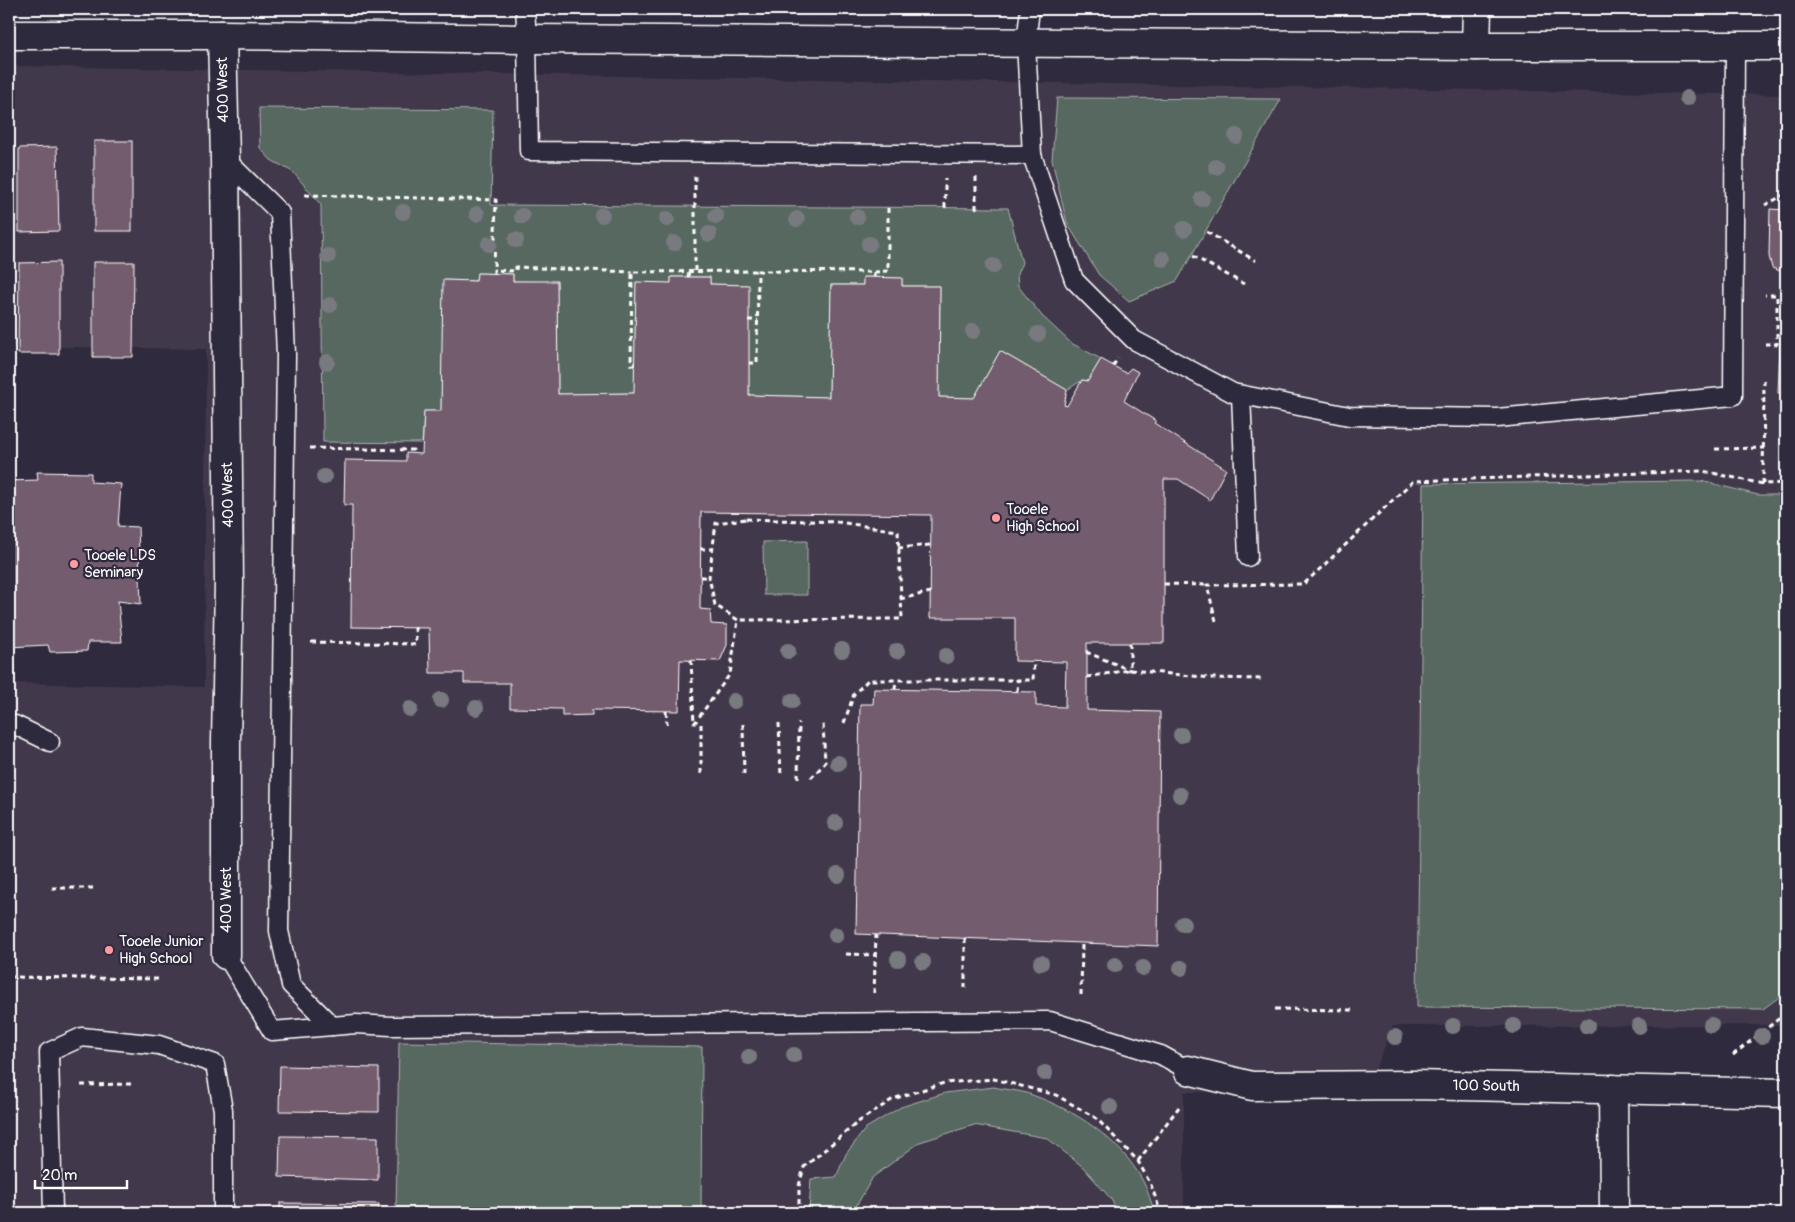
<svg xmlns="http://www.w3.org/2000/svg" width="1795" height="1222" font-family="Pangolin,sans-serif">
<rect width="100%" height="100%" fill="#2f2a3d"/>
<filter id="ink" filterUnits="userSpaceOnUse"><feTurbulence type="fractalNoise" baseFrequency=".02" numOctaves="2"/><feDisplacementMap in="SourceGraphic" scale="10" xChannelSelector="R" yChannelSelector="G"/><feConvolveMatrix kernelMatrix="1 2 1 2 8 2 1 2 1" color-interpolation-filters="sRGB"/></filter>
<g filter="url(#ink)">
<path fill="#43394b" d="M9,66l1777,29v930l-393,1 -27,67 -182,-1v121h-1175v-530l195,4 2,-338 -197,-3z"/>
<g fill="#57675f" stroke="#abb3af">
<path d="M1057,98l224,1 -104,182 -48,20 -30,-26 -32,-52 -15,-63z"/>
<path d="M259,108l234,2 -2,95 517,3 14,55 -5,11 1,12 24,30 29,27 30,16 -13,22 -6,-1 -15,10 -67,-39 -26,47 -35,-1 1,-111h-38v-8l-39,-1v8h-32l-2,112 -80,-2 -1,-110 -38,-1v-7h-39v6l-37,110 -76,1 -1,-112 -44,-1v-7l-36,-1 -1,8 -32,-1 -3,131h-17l-2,32 -99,-1 -2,-237 -28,-33 -22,-12 -11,-12z"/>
<path d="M1701,481l57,14h28v497l-23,17 -346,-2 6,-523z"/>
<path d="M807,541v54h-43l-1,-53z"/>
<path d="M399,1042l303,5 -1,166h-305z"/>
<path d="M994,1087c12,3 26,3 38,8 43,15 88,44 111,86 5,10 8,21 12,32h-37l-7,-14 -28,-32 -36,-29 -73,-13 -54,17 -47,35 -18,31 -1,5h-45l2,-34 25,-2 10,-23 20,-26 35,-21 44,-14z"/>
</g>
<g fill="#735b6d" stroke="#fff">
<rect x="94" y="141" width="38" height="90"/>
<path d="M57,147l2,84 -40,1v-84z"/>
<path d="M1770,209l16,1v183h-8l5,-121 -11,-4 -3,-12z"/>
<path d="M59,262v92h-41l1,-91z"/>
<path d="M93,262h41l-1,95h-40z"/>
<path d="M477,273l36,1v7h44l1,113 76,-1 2,-111 35,1v-6h39v7l39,1v110l80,2 2,-112h32v-8l39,1v8h38l-1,111 35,1 26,-47 67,39 -3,15 3,1 15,-26 6,1 13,-22 25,14 5,-5 7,4 -14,29 32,20 -2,2 72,46 -16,31 -32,-21h-14v164h-77v67l73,2 -2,234 -302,-12 4,-230h13l1,-15 162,3v14l29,1 1,-45 -51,-1v-43h-85l1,-103 -230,-3 -1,97 10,1 1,14 16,1v20l-7,16 -40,-1 -1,51 -87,-1v5l-30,1v-7l-52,-1v-25h-46v-10h-34l-1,-45 -78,-1 1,-122h-8l1,-45 61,1v-8l16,1 2,-43h17l2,-131 33,1z"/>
<path d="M37,472l54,1v9l30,2 -3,42 20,1 3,77 -23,-3 4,41h-34l-1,9 -37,1 -2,-7 -39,2v-166l29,-1z"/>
<path d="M280,1066l99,2v44l-100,-1z"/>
<path d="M280,1136l98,1v43l-99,-3z"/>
<path d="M280,1203l99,1v9h-99z"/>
</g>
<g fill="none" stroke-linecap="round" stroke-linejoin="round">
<defs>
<g id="lane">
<path d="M525,9l2,30 2,112 503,4 -6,-112 4,-34"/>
<path d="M1032,155l42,125 60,60 99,53 116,23 148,2 236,-22 2,-350"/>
<path d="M225,159l55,54 6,142 -7,576 12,54 41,41"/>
<path d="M1241,395l7,162"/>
<path d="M9,725h6l35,17"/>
<path d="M226,955l46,76 84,-7 35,2 659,-5 111,34 27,15"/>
<path d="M53,1213l-4,-161 33,-15 77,8 56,19 8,46v103"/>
</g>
<g id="street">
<path d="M222,35l3,124 4,425 -3,158v213"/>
<path d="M1476,46l1,-37"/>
<path d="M1188,1070l64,16 162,-1 372,8"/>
<path d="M1613,1089l1,124"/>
</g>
<path id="secondary" d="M9,35h213l305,4 949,7h310"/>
</defs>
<use href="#lane" stroke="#fff" stroke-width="21"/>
<use href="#street" stroke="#fff" stroke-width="31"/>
<use href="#secondary" stroke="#fff" stroke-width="31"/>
<g stroke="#fff" stroke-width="3" stroke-dasharray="5 4" stroke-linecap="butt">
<path d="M305,195l191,5 -2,70"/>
<path d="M1765,205l21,-11"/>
<path d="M945,208v-29"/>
<path d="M976,209v-32"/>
<path d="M1207,232l49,29"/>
<path d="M1193,256l51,28"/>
<path d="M695,271v-95"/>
<path d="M874,272l14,-1v-64"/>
<path d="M494,274v-4l22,1v-4l116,5"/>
<path d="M688,277l1,-6"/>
<path d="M748,320h10"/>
<path d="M1765,344h12v-49h-12"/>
<path d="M749,363h8l1,-92 116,1v5"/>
<path d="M635,365h-4l1,-93 126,-1"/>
<path d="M1113,366l5,-8"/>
<path d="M310,448l103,2 1,4"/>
<path d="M1715,449l49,-1"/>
<path d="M1763,484l1,-104"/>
<path d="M746,519l92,3 60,9 4,88 -164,1 -23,-15 -6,-28 7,-54z"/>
<path d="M898,548l33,-3"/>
<path d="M700,549h11"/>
<path d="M700,577h9"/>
<path d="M1164,584l43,1"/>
<path d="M900,599l31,-7"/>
<path d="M1216,621l-9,-36 97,-1 109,-103 290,-10 60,13 23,-1"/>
<path d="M311,642l105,2 -1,-17"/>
<path d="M1130,643v27l82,8 51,1"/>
<path d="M1086,652l44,18"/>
<path d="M691,660l3,64"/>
<path d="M1087,677l42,-7"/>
<path d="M895,689l1,-9"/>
<path d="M1017,691l1,-11"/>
<path d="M666,711l1,13"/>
<path d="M779,723l2,54"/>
<path d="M844,723l10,-29 14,-14h165l1,-19"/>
<path d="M694,724l36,-50 8,-54"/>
<path d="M701,724v53"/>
<path d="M743,724l1,53"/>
<path d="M798,778l1,-55"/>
<path d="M811,778l14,-15 -2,-40"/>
<path d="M9,803h2"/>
<path d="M52,888h42"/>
<path d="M965,938v54"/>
<path d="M846,954l28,1"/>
<path d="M9,977l150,2"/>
<path d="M874,993l2,-58"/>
<path d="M1081,995l1,-52"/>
<path d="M1275,1009l78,1"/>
<path d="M1733,1055l53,-42"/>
<path d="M81,1085l50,-1"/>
<path d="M1138,1161l41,-54"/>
<path d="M799,1213v-27l5,-19 54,-45 35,-23 51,-16 50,-4 62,16 40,23 42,43 13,24 10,28"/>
</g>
<use href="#lane" stroke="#2f2a3d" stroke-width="18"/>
<use href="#street" stroke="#2f2a3d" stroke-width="28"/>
<use href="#secondary" stroke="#2f2a3d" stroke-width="28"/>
</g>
<g fill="#787a80">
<circle cx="1687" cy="98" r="8"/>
<circle cx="1236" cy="136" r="8"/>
<circle cx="1216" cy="167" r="8"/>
<circle cx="1202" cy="199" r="8"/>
<circle cx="403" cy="212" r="8"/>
<circle cx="477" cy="214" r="8"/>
<circle cx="602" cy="215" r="8"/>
<circle cx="522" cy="216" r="8"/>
<circle cx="716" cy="216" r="8"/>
<circle cx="857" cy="217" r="8"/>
<circle cx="667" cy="219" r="8"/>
<circle cx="797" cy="219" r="8"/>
<circle cx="1184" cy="229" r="8"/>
<circle cx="709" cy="234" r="8"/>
<circle cx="516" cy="240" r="8"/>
<circle cx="674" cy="243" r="8"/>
<circle cx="489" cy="244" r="8"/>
<circle cx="869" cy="244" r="8"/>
<circle cx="328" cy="256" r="8"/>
<circle cx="1163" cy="259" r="8"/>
<circle cx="993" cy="266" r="8"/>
<circle cx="330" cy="305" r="8"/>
<circle cx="973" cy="331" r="8"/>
<circle cx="1038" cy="334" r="8"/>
<circle cx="327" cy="362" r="8"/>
<circle cx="324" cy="477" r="8"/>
<circle cx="842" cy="650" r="8"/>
<circle cx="788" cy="651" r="8"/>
<circle cx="897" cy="651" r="8"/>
<circle cx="946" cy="656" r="8"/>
<circle cx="441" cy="700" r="8"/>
<circle cx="734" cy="701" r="8"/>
<circle cx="792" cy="701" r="8"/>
<circle cx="476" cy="708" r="8"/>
<circle cx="410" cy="709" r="8"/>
<circle cx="1181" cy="735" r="8"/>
<circle cx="838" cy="763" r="8"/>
<circle cx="1180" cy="795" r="8"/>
<circle cx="835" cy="823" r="8"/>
<circle cx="838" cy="875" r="8"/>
<circle cx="1183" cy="924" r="8"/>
<circle cx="836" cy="935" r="8"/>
<circle cx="898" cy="959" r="8"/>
<circle cx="923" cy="962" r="8"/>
<circle cx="1041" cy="963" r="8"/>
<circle cx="1115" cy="965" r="8"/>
<circle cx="1143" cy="968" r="8"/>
<circle cx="1181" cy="968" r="8"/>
<circle cx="1711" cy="1025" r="8"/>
<circle cx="1453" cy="1026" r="8"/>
<circle cx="1514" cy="1026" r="8"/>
<circle cx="1587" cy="1026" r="8"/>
<circle cx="1639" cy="1026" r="8"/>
<circle cx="1762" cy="1036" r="8"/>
<circle cx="1395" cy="1037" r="8"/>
<circle cx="794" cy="1055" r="8"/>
<circle cx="749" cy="1057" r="8"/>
<circle cx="1045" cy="1073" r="8"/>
<circle cx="1110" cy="1107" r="8"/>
</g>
</g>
<g fill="#ff9aa2" stroke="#2f2a3d" stroke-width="2">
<circle cx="996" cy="518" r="5"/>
<circle cx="74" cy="564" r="5"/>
<circle cx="109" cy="950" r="5"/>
</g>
<g text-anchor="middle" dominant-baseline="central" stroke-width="4.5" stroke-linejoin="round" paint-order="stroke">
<g font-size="15" fill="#fff" stroke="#2f2a3d">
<text transform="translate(223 90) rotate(-91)">400 West</text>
<text transform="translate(228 495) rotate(-91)">400 West</text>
<text transform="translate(226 900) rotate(-90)">400 West</text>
<text transform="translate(1486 1086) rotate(1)">100 South</text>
</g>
<g font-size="15" fill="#fff" stroke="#2f2a3d" text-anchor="start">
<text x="1006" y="509">Tooele<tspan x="1006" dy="17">High School</tspan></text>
<text x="84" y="555">Tooele LDS<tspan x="84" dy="17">Seminary</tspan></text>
<text x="119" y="941">Tooele Junior<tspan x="119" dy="17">High School</tspan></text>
</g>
</g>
<rect width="1795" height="1222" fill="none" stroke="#2f2a3d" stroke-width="30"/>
<rect x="15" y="15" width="1765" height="1192" fill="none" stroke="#fff" stroke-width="2" filter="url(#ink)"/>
<path d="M35 1180v8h92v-8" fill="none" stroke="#ffffff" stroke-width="2.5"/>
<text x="42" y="1180" font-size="15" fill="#ffffff" stroke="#2f2a3d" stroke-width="4" paint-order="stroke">20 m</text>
</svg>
